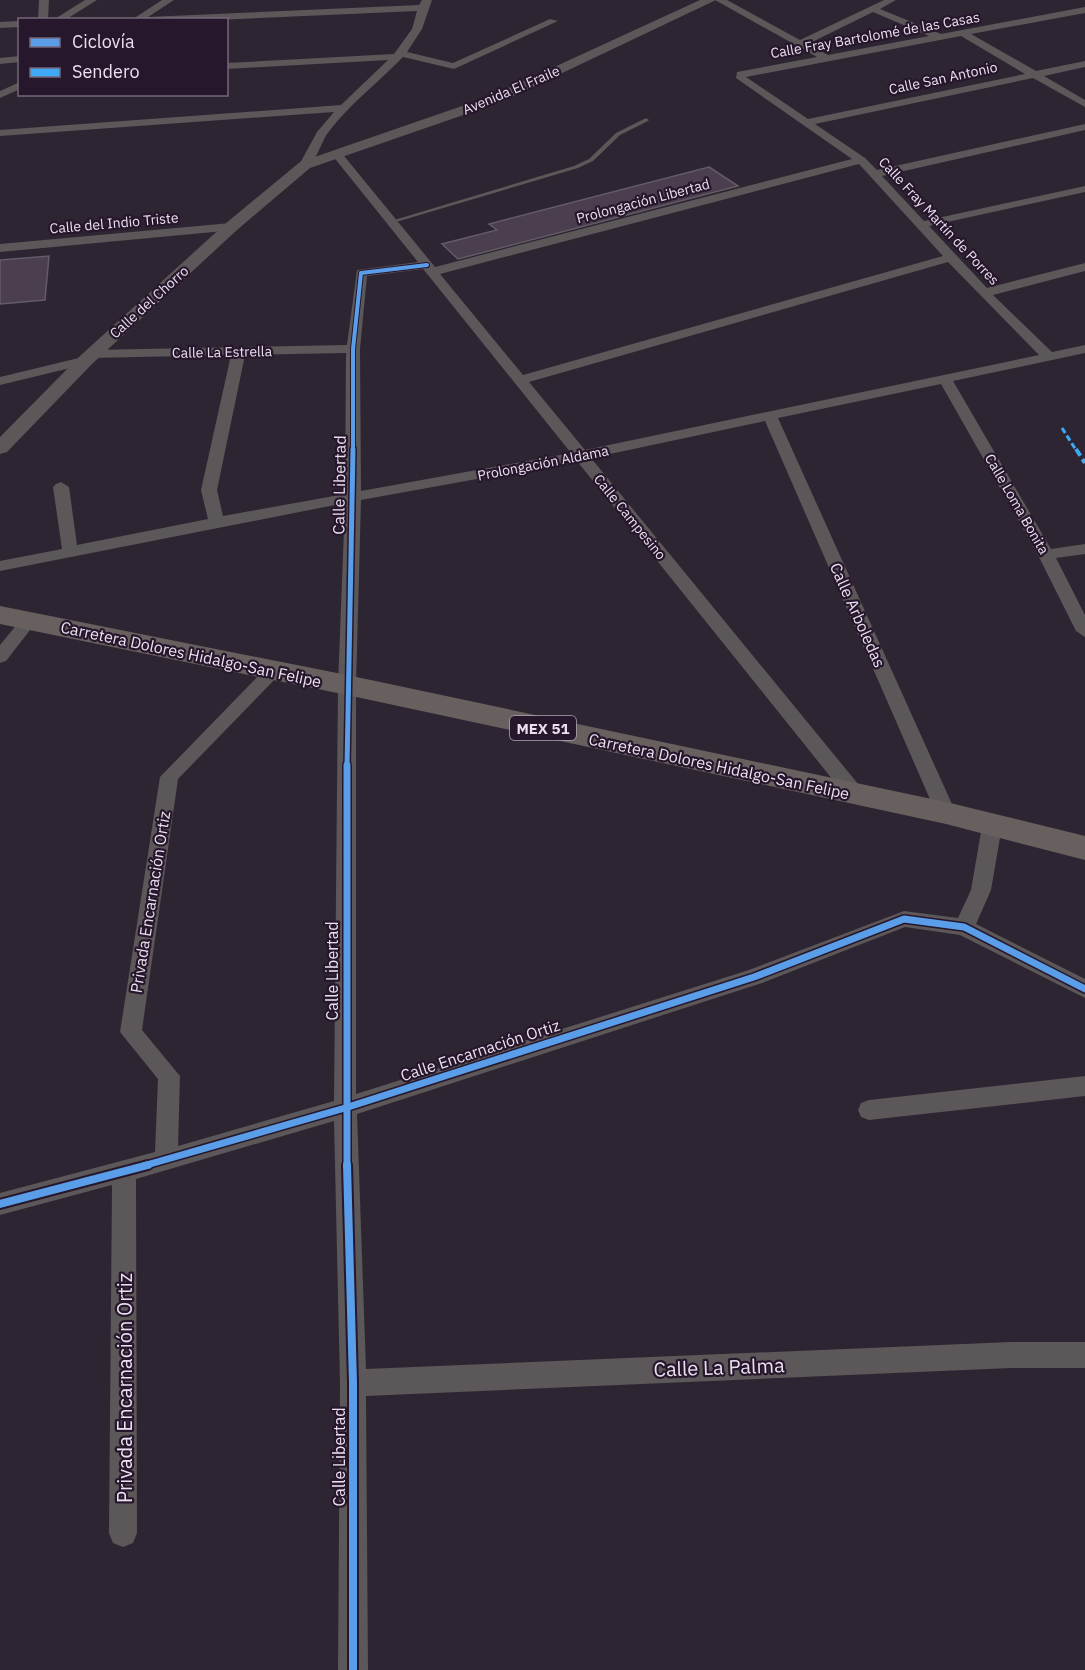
<svg xmlns="http://www.w3.org/2000/svg" width="1085" height="1670" font-family="'IBM Plex Sans',sans-serif">
<rect width="100%" height="100%" fill="#2e2532"/>
<g fill="#4b3f4f" stroke="#635b66" stroke-width="1.5">
<path d="M709,167l29,19 -280,73 -16,-15 55,-14 -8,-6z"/>
<path d="M49,256l-4,44 -45,4v-44z"/>
</g>
<g fill="none" stroke-linecap="round" stroke-linejoin="round">
<path fill="#5c5758" fill-rule="evenodd" d="M646,118l3,2 -1,1 -28,14 -27,26 -15,7 -182,54 -5,-1 183,-55 15,-7 27,-26z"/>
<g fill="#5c5758" fill-rule="evenodd">
<path d="M39,0h10l-1,20h-10z"/>
<path d="M85,0h12l-32,20h-12z"/>
<path d="M162,0h12l-26,17 271,-12 3,-5h10l-10,29 -15,23 46,11 97,-44 8,2 -104,48 -51,-12c-25,26 -55,48 -76,77 -6,9 -12,31 -22,34l-6,-3 18,-33 17,-20 -334,24v-6l341,-25 47,-45 -162,9v-6l168,-9 18,-25 5,-18 -200,9 -84,-1z"/>
<path d="M715,0h12l73,40 84,-40h12l-16,9 61,25 144,-27v6l-114,21 65,37 49,-10v6l-41,9 41,24v7l-52,-29 -218,46 50,34 12,12 208,-46v6l-203,46 42,45 161,-35v6l-156,34 58,62 98,-25v8l-92,24 59,57 33,-7v8l-132,28 98,168 34,-5v10l-29,4 29,57v22l-9,-6 -38,-76 -97,-171 -163,34 178,395 -3,5h-14l-3,-5 -171,-392 -174,37 272,332 3,5 -3,5h-14l-272,-339 -216,39 -5,185v409l393,-124 155,-59 54,7 13,-28 11,-64 3,-5h14l3,5 -11,64 -15,34 109,55v19l-125,-63 -55,-8 -143,56 -405,131 9,255 645,-27h74v26h-74l-645,28 2,274h-30l2,-287 -6,-262 -198,58 1,354 -4,10 -10,4 -10,-4 -4,-10 3,-348 -112,30v-22l155,-41 3,-73 -38,-47 40,-255 107,-110 6,-2 9,6 -3,4 -101,104 -36,251 38,46 -2,70 156,-45 4,-416 7,-182 -345,68v-10l62,-12 -9,-62 3,-3 5,-2 8,5 8,58 131,-26 -7,-29 30,-135 -140,3v5l-91,22v-8l87,-21v-5l5,-1 255,-5 10,-75 61,-8 -86,-107v-4h8l95,116 417,-108 -116,-81 1,-6 80,-15zM873,12l56,24 -101,19 -20,-11zM961,36l64,38 -217,45 -62,-42zM859,164l84,92 -420,119 -83,-101zM948,262l91,93 -454,95 -56,-68zM423,269l5,6 143,178 -210,38 -1,-142 7,-73zM346,353l-1,141 -122,22 -6,-26 28,-135z"/>
<path d="M20,21v6l-20,1v-6z"/>
<path d="M20,56v6l-20,2v-6z"/>
<path d="M20,82v7l-20,9v-7z"/>
<path d="M231,223l6,4 -2,3 -235,22v-8z"/>
<path d="M29,616l8,5 -31,40 -6,2v-18l23,-28z"/>
<path d="M1085,1076v20l-216,24 -8,-3 -3,-7 3,-7 8,-3z"/>
</g>
<path fill="#5c5758" fill-rule="evenodd" d="M700,0h16l-215,102 -191,66 -73,62 -145,134 -85,88 -7,2v-17l80,-81 145,-132 75,-62 191,-66z"/>
<path fill="#67605f" fill-rule="evenodd" d="M0,606l347,69 599,127 139,34v24l-139,-36 -599,-129 -347,-71z"/>
<path stroke="#3fa9f5" stroke-width="3" stroke-dasharray="6 3" stroke-linecap="butt" d="M1062,428l14,22"/>
<path stroke="#3fa9f5" stroke-width="4" stroke-dasharray="8 4" stroke-linecap="butt" d="M1076,449l9,14"/>
<defs>
<path id="cycleway-far3" d="M353,450v-101l8,-76 66,-8"/>
<path id="cycleway-far2" d="M347,767l6,-318"/>
<g id="cycleway-far1">
<path d="M347,765v401"/>
<path d="M143,1166l202,-58 409,-131 150,-58 60,8 121,62"/>
</g>
<g id="cycleway">
<path d="M347,1165l6,218v287"/>
<path d="M0,1204l148,-39"/>
</g>
</defs>
<use href="#cycleway-far3" stroke="#26172c" stroke-width="6"/>
<use href="#cycleway-far2" stroke="#26172c" stroke-width="8"/>
<use href="#cycleway-far1" stroke="#26172c" stroke-width="10"/>
<use href="#cycleway" stroke="#26172c" stroke-width="12"/>
<use href="#cycleway-far3" stroke="#5a9eea" stroke-width="4"/>
<use href="#cycleway-far2" stroke="#5a9eea" stroke-width="5"/>
<use href="#cycleway-far1" stroke="#5a9eea" stroke-width="7"/>
<use href="#cycleway" stroke="#5a9eea" stroke-width="8"/>
</g>
<g text-anchor="middle" dominant-baseline="central" stroke-width="4.5" stroke-linejoin="round" paint-order="stroke">
<g font-size="14" fill="#eae0ef" stroke="#26172c">
<text transform="translate(875 35) rotate(-10)">Calle Fray Bartolomé de las Casas</text>
<text transform="translate(943 78) rotate(-12)">Calle San Antonio</text>
<text transform="translate(511 90) rotate(-23)">Avenida El Fraile</text>
<text transform="translate(643 201) rotate(-15)">Prolongación Libertad</text>
<text transform="translate(939 221) rotate(47)">Calle Fray Martín de Porres</text>
<text transform="translate(114 223) rotate(-5)">Calle del Indio Triste</text>
<text transform="translate(149 302) rotate(-42)">Calle del Chorro</text>
<text transform="translate(222 352) rotate(-1)">Calle La Estrella</text>
<text transform="translate(543 463) rotate(-11)">Prolongación Aldama</text>
<text transform="translate(1017 504) rotate(60)">Calle Loma Bonita</text>
<text transform="translate(630 517) rotate(51)">Calle Campesino</text>
</g>
<rect fill="#26172c" stroke="#afa4b4" stroke-width="1.5" x="510" y="716" width="66" height="24" rx="4.5"/>
<g font-size="15" font-weight="bold" fill="#eae0ef">
<text x="543" y="728">MEX 51</text>
</g>
<g font-size="16" fill="#eae0ef" stroke="#26172c">
<text transform="translate(339 485) rotate(-89)">Calle Libertad</text>
<text transform="translate(858 615) rotate(66)">Calle Arboledas</text>
<text transform="translate(191 654) rotate(12)">Carretera Dolores Hidalgo-San Felipe</text>
<text transform="translate(719 766) rotate(12)">Carretera Dolores Hidalgo-San Felipe</text>
<text transform="translate(150 902) rotate(-81)">Privada Encarnación Ortiz</text>
<text transform="translate(332 971) rotate(-90)">Calle Libertad</text>
<text transform="translate(480 1050) rotate(-18)">Calle Encarnación Ortiz</text>
<text transform="translate(339 1457) rotate(-90)">Calle Libertad</text>
</g>
<g font-size="20" fill="#eae0ef" stroke="#26172c">
<text transform="translate(719 1367) rotate(-2)">Calle La Palma</text>
<text transform="translate(124 1388) rotate(-90)">Privada Encarnación Ortiz</text>
</g>
</g>
<rect x="18" y="18" width="210" height="78" fill="#26172c" stroke="#74677a" stroke-width="1.5"/>
<rect x="30" y="38" width="30" height="9" fill="#5a9eea" stroke="#74677a" stroke-width="1.5"/>
<text x="72" y="48" font-size="18" fill="#eae0ef">Ciclovía</text>
<rect x="30" y="68" width="30" height="9" fill="#3fa9f5" stroke="#74677a" stroke-width="1.5"/>
<text x="72" y="78" font-size="18" fill="#eae0ef">Sendero</text>
</svg>
